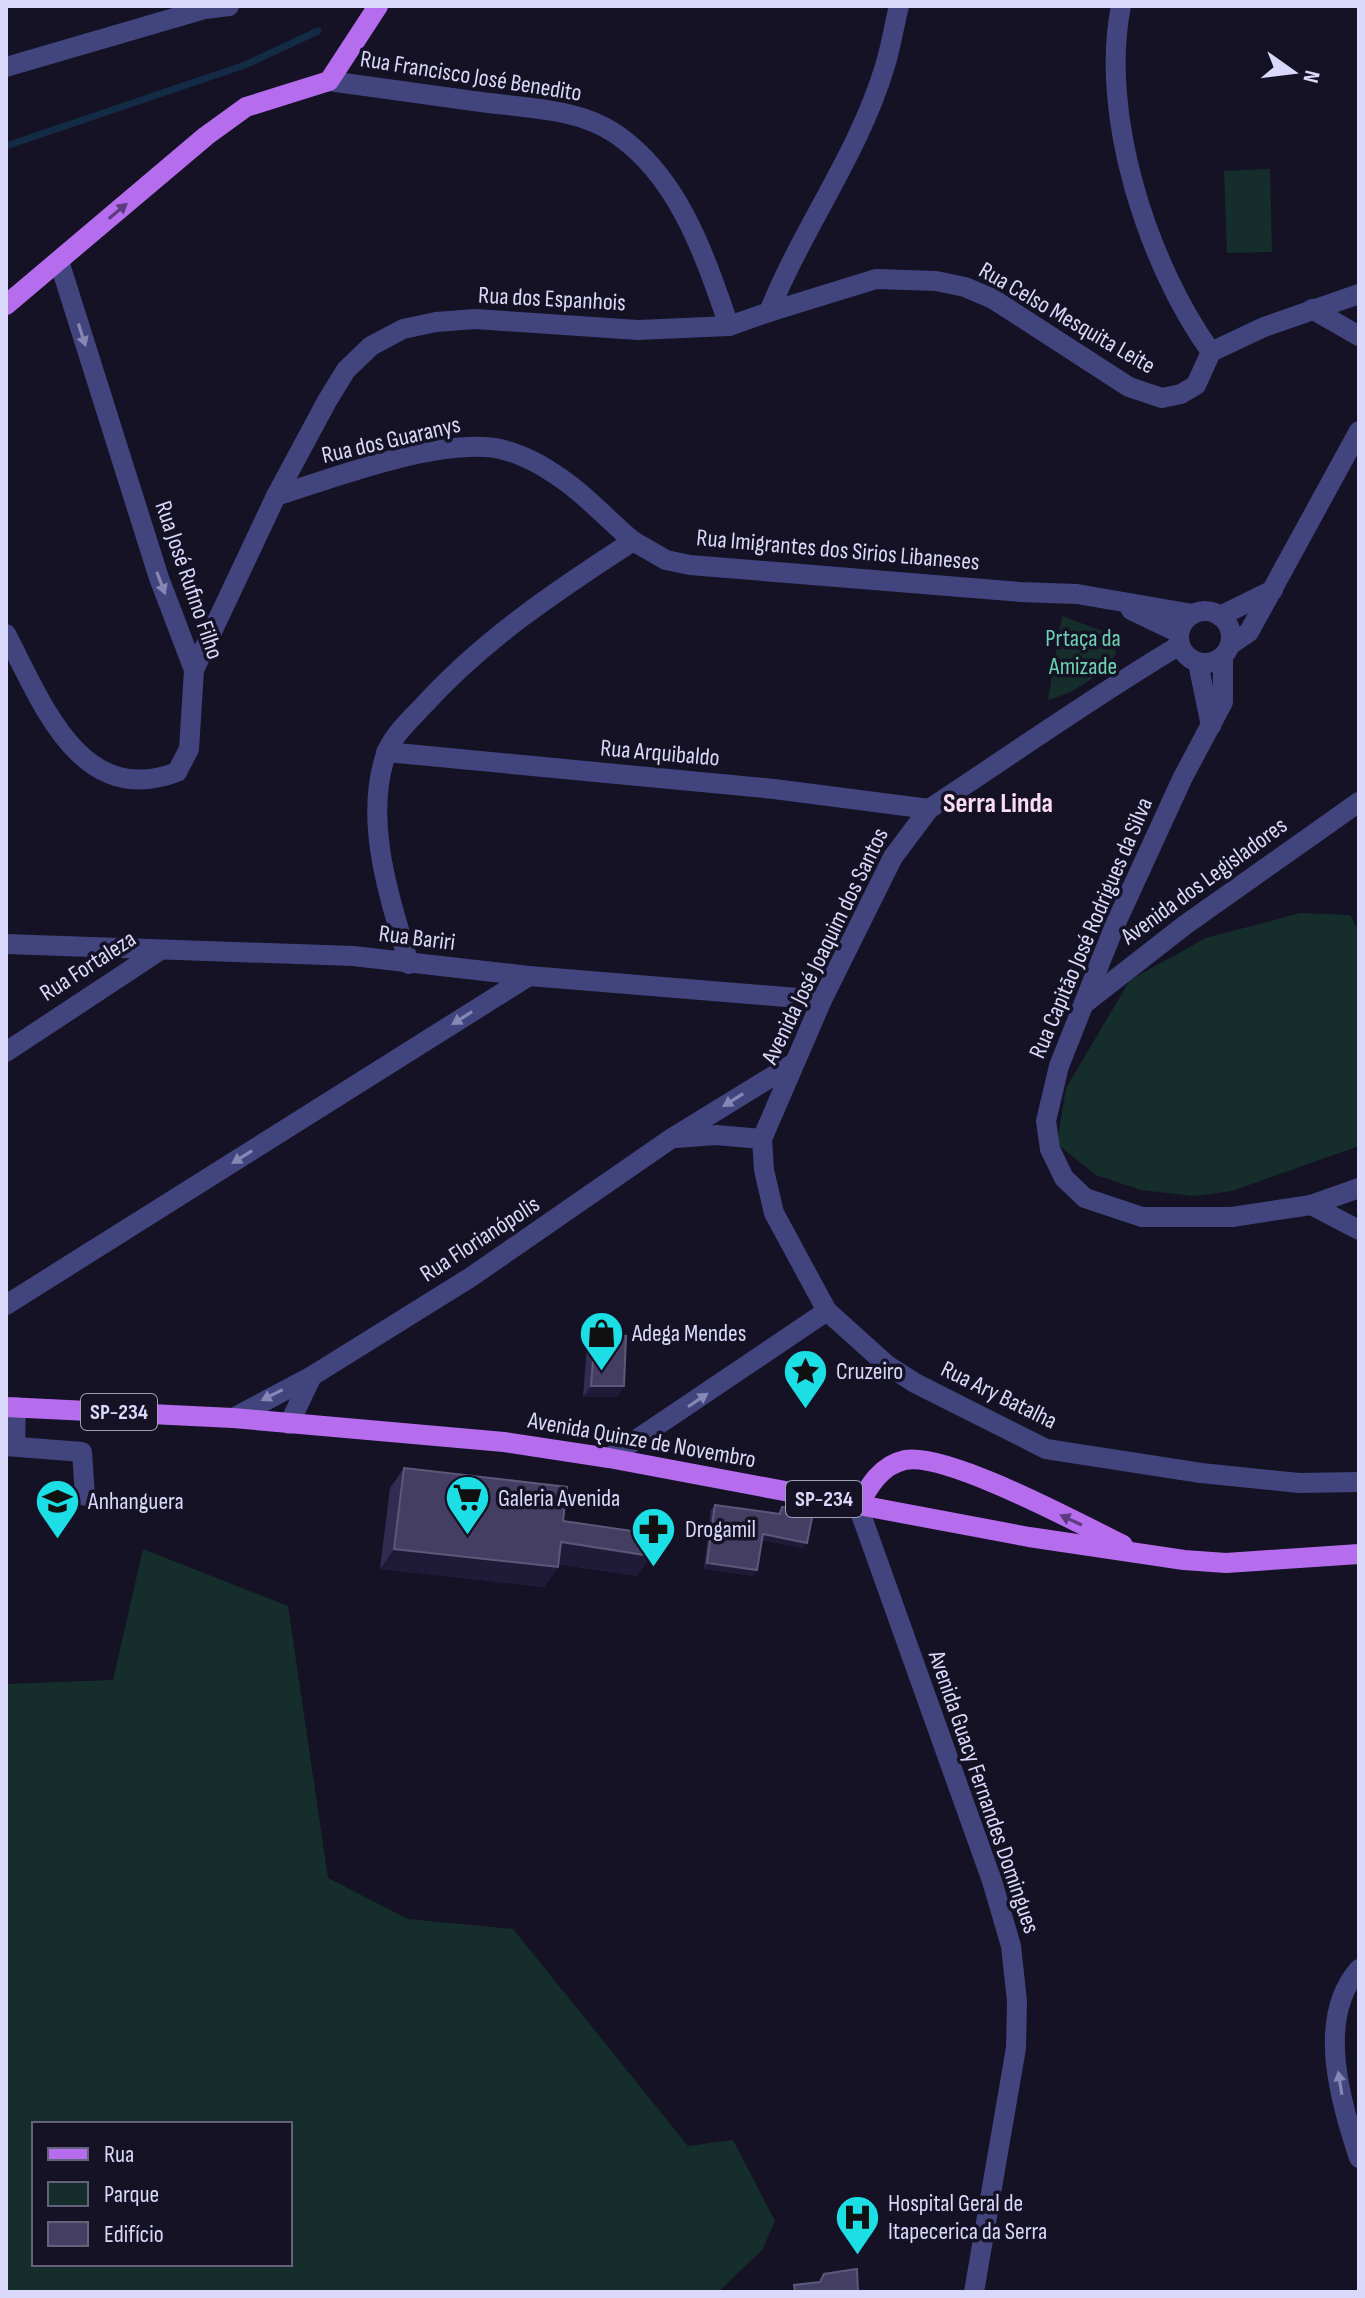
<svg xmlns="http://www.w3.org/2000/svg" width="1365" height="2298" font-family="'Sofia Sans Condensed',sans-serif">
<rect width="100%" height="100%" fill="#141224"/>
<g fill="#152e2b" fill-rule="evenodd">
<path d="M1270,169l2,83 -45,1 -3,-82z"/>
<path d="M1062,616l51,19 3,18c-15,23 -42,40 -68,47z"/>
<path d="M1300,913l50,2 9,16v215l-127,45 -38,5 -53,-6 -45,-15 -39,-31 9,-56 64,-108 76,-42z"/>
<path d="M143,1549l145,57 40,272 80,41 105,10 175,217 45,-6 42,81 -13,29 -44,42h-712v-608l107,-4zM290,2124v140h-256v-140z"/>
</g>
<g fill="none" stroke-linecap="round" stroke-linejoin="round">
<path stroke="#142b46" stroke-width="7" d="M6,146l239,-81 73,-34"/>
<g stroke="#42447e" stroke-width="20">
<path d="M1121,6c-22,109 27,258 90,346"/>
<path d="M6,67l199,-58 24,-3"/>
<path d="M329,81c50,7 101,14 152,21 44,6 97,6 135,32 64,44 89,123 113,192"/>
<path d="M1312,309l47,27"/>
<path d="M769,312l107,-33 60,2 29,6 28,12 136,88 33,11 19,-4 15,-9 15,-33 53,-25 95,-33"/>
<path d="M276,496c59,-19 147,-52 209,-49 23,1 49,13 68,26 29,18 54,46 80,68"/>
<path d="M1131,610l48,23"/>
<circle cx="1205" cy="637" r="26"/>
<path d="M1220,616l53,-26"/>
<path d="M6,634c36,68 74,175 171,138l12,-23 5,-79 -35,-92 -100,-317"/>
<path d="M1180,645c-86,51 -167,109 -251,164l-36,48 -71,143 -60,139 2,31 10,43 53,98 60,54 28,18 131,66 155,24 98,10 60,-1"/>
<path d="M1230,645l19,-13 110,-201"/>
<path d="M1223,657v45l-40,75 -68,148 -56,141 -13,55 4,28 14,29 21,20 57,19h90l79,-12 48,25"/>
<path d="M1198,663l13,63"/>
<path d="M194,670l82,-174 51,-95 19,-31 25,-24 32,-17 33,-7 39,-3 163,11 91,-4 40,-14c33,-83 90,-159 116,-246 6,-19 9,-40 14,-60"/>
<path d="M386,752l388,37 155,20"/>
<path d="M6,944l347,12 176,20 293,24"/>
<path d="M409,964c-19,-66 -46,-142 -23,-210 6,-18 24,-34 37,-48 61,-67 133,-115 210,-165l33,19 24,5 330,27 57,2 116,20"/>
<path d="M1085,1003l100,-78 174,-123"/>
<path d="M6,1052l153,-101"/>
<path d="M676,1138l40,-3 46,4"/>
<path d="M1311,1205l48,-17"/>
<path d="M6,1305l523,-329"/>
<path d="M233,1418l79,-42 159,-99 201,-139 122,-75"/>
<path d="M289,1424l23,-48"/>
<path d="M6,1446l76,6 3,44"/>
<path d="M15,1446l1,-39"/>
<path d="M609,1458l218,-147"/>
<path d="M858,1506l134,375 19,65 6,55 -1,47 -42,244"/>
<path d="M1359,1969c-44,50 -18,133 0,189"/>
</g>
<g stroke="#b56dee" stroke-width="20">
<path d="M6,305l200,-169 40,-29 83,-26 49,-75"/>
<path d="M6,1407l227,11 271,24 105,16 420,79 155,23 42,3 133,-9"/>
<path d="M858,1506c11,-20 23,-41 47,-46 42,-8 175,64 218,85"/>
</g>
</g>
<g fill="#322d50">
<path d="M595,1334l29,52 -7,11h-34l4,-52z"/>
<path d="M404,1468l159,53 88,35 -14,20 -79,-12v3l-14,20 -164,-18 10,-81z"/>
<path d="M715,1505l62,9 5,-7 25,36 -4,5 -41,-8 -9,36 -49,-7 7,-59z"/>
</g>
<g fill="#1e1a37">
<path d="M591,1386h33l-7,11h-34z"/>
<path d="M763,1534l44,9 -4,5 -44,-9z"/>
<path d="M561,1542l90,14 -14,20 -90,-14z"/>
<path d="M394,1549l164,18 -14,20 -164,-18z"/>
<path d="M707,1563l50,7 -4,6 -49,-7z"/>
</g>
<g fill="#443f62" stroke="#5c587a" stroke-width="2">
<path d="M595,1334l31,2 -2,50h-33z"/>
<path d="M404,1468l163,19 -4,34 90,13 -2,22 -90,-14 -3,25 -164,-18z"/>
<path d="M715,1505l65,9 2,-7 31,6 -6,30 -44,-9 -6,36 -50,-7z"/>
<path d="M857,2269l1,23h-63l-1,-7 26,-3 4,-8z"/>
</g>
<defs><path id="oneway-solid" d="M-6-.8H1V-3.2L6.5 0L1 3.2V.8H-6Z" transform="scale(2)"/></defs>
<g fill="#5c3b7f">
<use href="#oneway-solid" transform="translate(118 211) rotate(-40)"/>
<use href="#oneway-solid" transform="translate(1071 1520) rotate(-155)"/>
</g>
<g fill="#8787b6">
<use href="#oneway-solid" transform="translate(82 335) rotate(72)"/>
<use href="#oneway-solid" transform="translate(161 583) rotate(69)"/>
<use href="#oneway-solid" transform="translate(462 1018) rotate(148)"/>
<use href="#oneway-solid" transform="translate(733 1100) rotate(148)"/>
<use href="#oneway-solid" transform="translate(242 1157) rotate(148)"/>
<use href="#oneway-solid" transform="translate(272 1395) rotate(153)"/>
<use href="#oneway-solid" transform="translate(698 1400) rotate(-34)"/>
<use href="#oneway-solid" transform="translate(1340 2083) rotate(-99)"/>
</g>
<defs>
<symbol id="shop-pin" viewBox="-11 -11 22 30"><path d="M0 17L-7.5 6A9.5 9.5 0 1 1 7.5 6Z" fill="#1cdfe5" stroke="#141224"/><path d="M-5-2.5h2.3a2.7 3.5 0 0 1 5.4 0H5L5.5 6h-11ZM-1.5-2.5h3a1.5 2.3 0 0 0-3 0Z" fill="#111"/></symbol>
<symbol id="sight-pin" viewBox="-11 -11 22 30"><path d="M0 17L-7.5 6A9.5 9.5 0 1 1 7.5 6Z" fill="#1cdfe5" stroke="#141224"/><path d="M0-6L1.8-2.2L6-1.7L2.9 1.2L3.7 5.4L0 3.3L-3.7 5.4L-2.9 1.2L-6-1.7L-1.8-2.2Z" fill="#111"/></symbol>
<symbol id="supermarket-pin" viewBox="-11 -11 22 30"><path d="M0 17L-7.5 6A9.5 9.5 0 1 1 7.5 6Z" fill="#1cdfe5" stroke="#141224"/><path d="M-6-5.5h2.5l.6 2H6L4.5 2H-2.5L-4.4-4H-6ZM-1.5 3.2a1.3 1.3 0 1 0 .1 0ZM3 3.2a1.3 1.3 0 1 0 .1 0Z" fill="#111"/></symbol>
<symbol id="university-pin" viewBox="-11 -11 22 30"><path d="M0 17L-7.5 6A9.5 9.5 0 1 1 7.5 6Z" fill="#1cdfe5" stroke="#141224"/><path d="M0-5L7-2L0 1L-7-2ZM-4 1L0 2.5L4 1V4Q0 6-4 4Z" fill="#111"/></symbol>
<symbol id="pharmacy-pin" viewBox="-11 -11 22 30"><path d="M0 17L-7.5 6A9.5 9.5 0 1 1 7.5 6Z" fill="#1cdfe5" stroke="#141224"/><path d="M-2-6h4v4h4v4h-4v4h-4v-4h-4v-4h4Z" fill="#111"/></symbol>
<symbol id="hospital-pin" viewBox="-11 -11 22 30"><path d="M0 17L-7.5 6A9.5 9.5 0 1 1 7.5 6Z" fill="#1cdfe5" stroke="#141224"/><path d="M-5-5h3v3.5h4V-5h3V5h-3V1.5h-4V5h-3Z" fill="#111"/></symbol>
</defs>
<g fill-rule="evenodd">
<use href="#shop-pin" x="576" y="1308" width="51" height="69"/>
<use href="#sight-pin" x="780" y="1346" width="51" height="69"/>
<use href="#supermarket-pin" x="442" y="1472" width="51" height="69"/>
<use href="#university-pin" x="32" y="1476" width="51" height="69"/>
<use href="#pharmacy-pin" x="628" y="1504" width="51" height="69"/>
<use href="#hospital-pin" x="832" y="2192" width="51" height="69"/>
</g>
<g text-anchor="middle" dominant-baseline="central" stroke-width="7" stroke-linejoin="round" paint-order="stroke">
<g fill="#141224" stroke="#9f9dba" stroke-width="2">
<rect x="81" y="1394" width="76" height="36" rx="6"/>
<rect x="786" y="1481" width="76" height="36" rx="6"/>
</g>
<g font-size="22" font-weight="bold" fill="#dbd9fb">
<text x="119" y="1412">SP-234</text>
<text x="824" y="1499">SP-234</text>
</g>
<g font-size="24" fill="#dbd9fb" stroke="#141224">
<text transform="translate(471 76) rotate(9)">Rua Francisco José Benedito</text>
<text transform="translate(552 299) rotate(3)">Rua dos Espanhois</text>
<text transform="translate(1067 318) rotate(30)">Rua Celso Mesquita Leite</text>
<text transform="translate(391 440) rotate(-13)">Rua dos Guaranys</text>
<text transform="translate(838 550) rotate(5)">Rua Imigrantes dos Sirios Libaneses</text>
<text transform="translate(189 580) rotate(71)">Rua José Rufino Filho</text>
<text transform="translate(660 753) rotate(5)">Rua Arquibaldo</text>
<text transform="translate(1204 881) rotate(-36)">Avenida dos Legisladores</text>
<text transform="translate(1091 928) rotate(-67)">Rua Capitão José Rodrigues da Silva</text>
<text transform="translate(417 938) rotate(7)">Rua Bariri</text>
<text transform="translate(825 946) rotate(-64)">Avenida José Joaquim dos Santos</text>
<text transform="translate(88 966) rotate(-33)">Rua Fortaleza</text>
<text transform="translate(480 1239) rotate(-33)">Rua Florianópolis</text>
<text transform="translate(999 1395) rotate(26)">Rua Ary Batalha</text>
<text transform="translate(642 1440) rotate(10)">Avenida Quinze de Novembro</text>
<text transform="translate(984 1792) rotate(71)">Avenida Guacy Fernandes Domingues</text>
</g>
<g font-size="24" fill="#6dd3b2" stroke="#141224">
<text x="1083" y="638">Prtaça da<tspan x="1083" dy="28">Amizade</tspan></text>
</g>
<g font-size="24" fill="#dbd9fb" stroke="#141224" text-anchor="start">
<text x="632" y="1333">Adega Mendes</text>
<text x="836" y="1371">Cruzeiro</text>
<text x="498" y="1498">Galeria Avenida</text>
<text x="88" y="1501">Anhanguera</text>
<text x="685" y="1529">Drogamil</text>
<text x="888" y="2203">Hospital Geral de<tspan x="888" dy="28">Itapecerica da Serra</tspan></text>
</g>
<g font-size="28" font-weight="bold" fill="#fbdbf2" stroke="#141224">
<text x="998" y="803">Serra Linda</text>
</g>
</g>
<rect width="1365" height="2298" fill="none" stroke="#dbd9fb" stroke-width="16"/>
<rect x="32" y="2122" width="260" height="144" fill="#141224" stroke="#64627a" stroke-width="2"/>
<rect x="48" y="2148" width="40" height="12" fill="#b56dee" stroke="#64627a" stroke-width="2"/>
<text x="104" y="2162" font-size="24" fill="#dbd9fb">Rua</text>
<rect x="48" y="2182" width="40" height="24" fill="#152e2b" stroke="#64627a" stroke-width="2"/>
<text x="104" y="2202" font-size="24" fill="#dbd9fb">Parque</text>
<rect x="48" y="2222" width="40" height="24" fill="#443f62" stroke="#64627a" stroke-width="2"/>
<text x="104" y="2242" font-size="24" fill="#dbd9fb">Edifício</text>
<g transform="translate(1293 72) rotate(104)" stroke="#141224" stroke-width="6" paint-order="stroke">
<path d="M0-6L14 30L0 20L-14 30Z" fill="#dbd9fb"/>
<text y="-12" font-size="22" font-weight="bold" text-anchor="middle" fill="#dbd9fb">N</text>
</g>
</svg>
